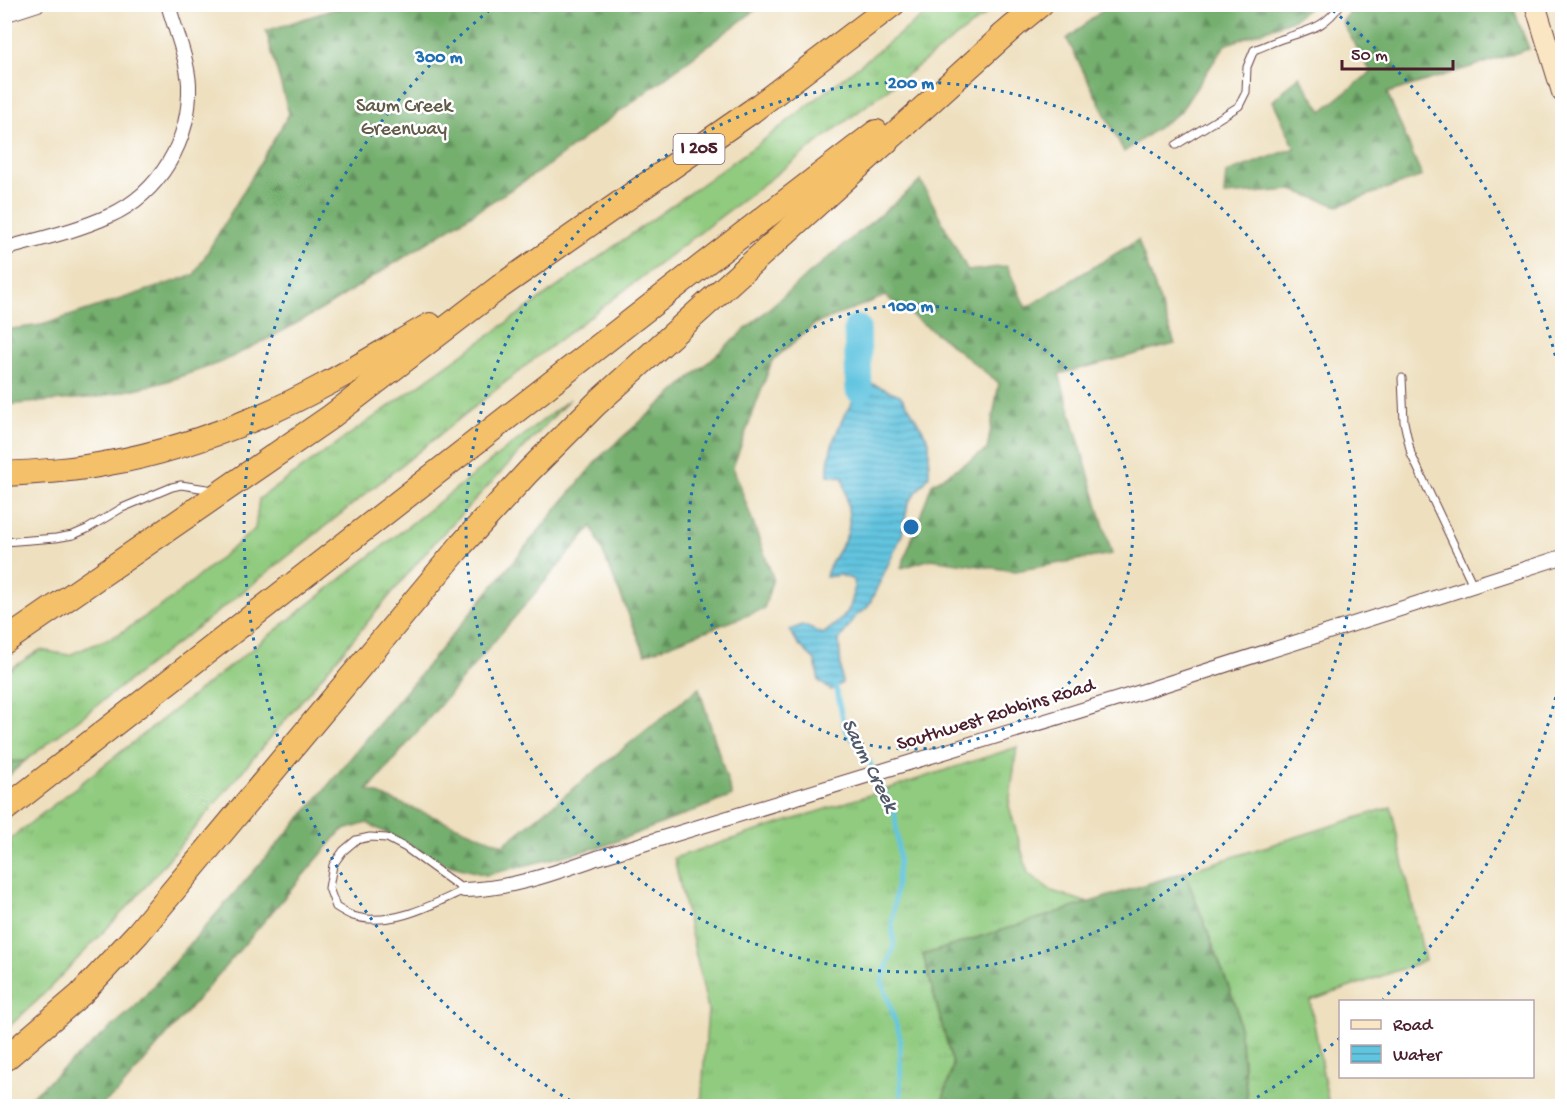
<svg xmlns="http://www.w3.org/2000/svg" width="1567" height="1111" font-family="'Gochi Hand',sans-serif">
<defs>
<pattern id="grass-tufts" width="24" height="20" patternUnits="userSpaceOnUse" patternTransform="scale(1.5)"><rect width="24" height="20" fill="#90cb7f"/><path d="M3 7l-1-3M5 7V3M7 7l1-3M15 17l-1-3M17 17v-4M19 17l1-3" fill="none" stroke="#7eae6e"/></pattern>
<pattern id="forest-firs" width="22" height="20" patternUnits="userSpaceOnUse" patternTransform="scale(1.5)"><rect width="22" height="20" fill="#74af6e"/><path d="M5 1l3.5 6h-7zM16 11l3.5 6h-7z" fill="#618e5b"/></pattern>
<pattern id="water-rules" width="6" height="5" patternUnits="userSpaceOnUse" patternTransform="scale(1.5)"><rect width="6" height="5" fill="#62c5e0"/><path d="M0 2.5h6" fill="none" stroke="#539fb6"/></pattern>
</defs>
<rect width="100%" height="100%" fill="#fff"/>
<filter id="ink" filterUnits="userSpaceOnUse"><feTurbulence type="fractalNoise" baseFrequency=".0167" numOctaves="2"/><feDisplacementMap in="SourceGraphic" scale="12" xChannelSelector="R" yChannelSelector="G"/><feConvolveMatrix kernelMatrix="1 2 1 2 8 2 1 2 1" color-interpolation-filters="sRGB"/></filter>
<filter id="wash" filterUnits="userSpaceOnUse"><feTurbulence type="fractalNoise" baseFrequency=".008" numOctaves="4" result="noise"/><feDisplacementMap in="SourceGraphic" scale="24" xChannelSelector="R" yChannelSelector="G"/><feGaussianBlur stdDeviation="1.35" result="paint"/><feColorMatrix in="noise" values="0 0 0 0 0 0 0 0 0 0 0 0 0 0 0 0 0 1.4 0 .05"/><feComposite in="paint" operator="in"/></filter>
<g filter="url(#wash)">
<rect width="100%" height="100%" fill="#eee0bf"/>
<g fill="url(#grass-tufts)" stroke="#6d7555" stroke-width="1.5">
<path d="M937,5h61l-465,355 -285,228 -223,173 -20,1 -1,-89 36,-23 29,5 50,-21 50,-33 86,-72 4,-30 502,-357z"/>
<path d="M570,399l-137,145 -298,355 -98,102 -32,29v-187z"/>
<path d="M1017,747l-8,59 19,67 24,18 36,12 -165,52 30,110 -12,41h-240l7,-97 -34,-151z"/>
<path d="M1391,807l34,154 -115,40 19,105h-81l-11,-97 -52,-137z"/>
</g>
<g fill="url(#forest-firs)" stroke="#5f674c" stroke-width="1.5">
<path d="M350,4l412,1 -219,164 -219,139 -49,27 -53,27 -61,21 -63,14 -93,8v-75l37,-5 152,-50 95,-161 -23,-83z"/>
<path d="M1356,4l156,1 17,44 -142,44 35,83 -84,30 -46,-16 -68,5 2,-22 69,-25 -22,-47 26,-25 23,35 49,-39 -29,-50z"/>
<path d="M1109,5l1,-1 203,1 -21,15 -67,25 -45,67 -56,40 -57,-113z"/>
<path d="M921,181l47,90 39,-5 19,42 112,-68 37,104 -116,30 53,180 -97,17 -84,-12 -30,9 31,-84 55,-34 12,-67 -58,-46 -56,-41 -70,28 -43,37 -39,106 40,111 -9,31 -119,45 -53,-128 -224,264 135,55 196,-157 33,108 -128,50 -118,29 -41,-11 -78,-41 -26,8 -222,260 -19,15h-80l115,-99 181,-207 283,-342 199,-175z"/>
<path d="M25,761l-20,18v-17z"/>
<path d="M1185,872l52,137 11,97h-307l12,-41 -30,-110z"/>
</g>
<path fill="url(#water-rules)" stroke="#567286" stroke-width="1.5" d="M868,382l32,13 10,14 19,32v35l-21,27 -6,32 -34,72 -12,9 -17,24 3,43 -11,7 -12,-9 -4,-21 -17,-16 -8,-14 12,-5 21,9c23,-17 32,-25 31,-54l-14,-5 -14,2c3,-19 22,-33 23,-52 1,-15 -4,-33 -6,-48l-15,-2c-2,-29 20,-73 40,-93z"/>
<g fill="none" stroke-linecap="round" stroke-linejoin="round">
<path stroke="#62c5e0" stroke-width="4.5" d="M835,684l10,45 24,32 26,53 4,45 -7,64 2,23 -12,35 18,55 1,70"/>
<path stroke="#62c5e0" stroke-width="27" d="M857,328l2,62"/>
</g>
</g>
<g filter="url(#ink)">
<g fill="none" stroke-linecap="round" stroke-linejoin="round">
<defs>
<g id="service">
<path d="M1176,145l63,-39 7,-14 1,-25 7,-17c11,-4 21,-9 31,-12 26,-9 39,-10 56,-34"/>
<path d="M1402,378l2,44 7,32 62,131"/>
<path d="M4,542l52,-4 17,-3 14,-6 35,-21 50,-21 9,-2 32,5"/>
<path d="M370,837l17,1 19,10 58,42c-32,15 -74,38 -111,26 -6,-2 -12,-6 -17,-9l-7,-19 4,-23 10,-14 13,-11z"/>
</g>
<g id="minor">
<path d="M4,15l34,-11"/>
<path d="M4,249c35,-10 72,-18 105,-33 51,-23 82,-76 80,-132 -2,-27 -14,-54 -21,-80"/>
<path d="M464,890c47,-1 90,-17 133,-32l544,-166 421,-135"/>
</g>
<path id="secondary" d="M1535,4l27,88"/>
<g id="motorway">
<path d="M1002,36l39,-32"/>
<path d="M4,474c35,-2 71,-4 105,-11 52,-9 104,-27 152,-47 59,-25 114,-60 169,-91"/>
<path d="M4,642l325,-224 172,-132 251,-175 141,-107"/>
<path d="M4,810l699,-545 173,-133"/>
<path d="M4,1060l77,-66 57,-61 324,-389 66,-72 68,-68 418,-378"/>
</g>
</defs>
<use href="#service" stroke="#633c41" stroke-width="9"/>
<use href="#minor" stroke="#633c41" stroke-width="16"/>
<use href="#secondary" stroke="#633c41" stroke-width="22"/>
<use href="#motorway" stroke="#633c41" stroke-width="26"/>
<use href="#service" stroke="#fff" stroke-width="7"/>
<use href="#minor" stroke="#fff" stroke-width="14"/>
<use href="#secondary" stroke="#fbe6c3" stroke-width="20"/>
<use href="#motorway" stroke="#f4c16a" stroke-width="24"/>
</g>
</g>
<g fill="none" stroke="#1f6fb2" stroke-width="3" stroke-dasharray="3 6">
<circle cx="911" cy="527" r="222"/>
<circle cx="911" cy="527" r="445"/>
<path d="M1562 671A667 667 0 0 1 1383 999M1340 1038A667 667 0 0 1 1244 1105M578 1105A667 667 0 0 1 496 5M1326 5A667 667 0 0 1 1562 383"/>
</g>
<g text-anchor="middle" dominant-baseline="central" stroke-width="5" stroke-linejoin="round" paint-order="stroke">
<rect fill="#fff" stroke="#80626b" stroke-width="1.5" x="673.5" y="134" width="51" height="30" rx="4.5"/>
<g font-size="18" font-weight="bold" fill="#4a1f2b">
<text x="699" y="149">I 205</text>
</g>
<g font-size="20" fill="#625b48" stroke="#fff">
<text x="404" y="107">Saum Creek<tspan x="404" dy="23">Greenway</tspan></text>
</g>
<g font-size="20" fill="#4a1f2b" stroke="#fff">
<text transform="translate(996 716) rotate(-17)">Southwest Robbins Road</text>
</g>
<g font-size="21" font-style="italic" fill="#52596a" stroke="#fff">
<text transform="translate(868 766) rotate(63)">Saum Creek</text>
</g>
</g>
<circle cx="911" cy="527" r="9" fill="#1f6fb2" stroke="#fff" stroke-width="3"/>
<g font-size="18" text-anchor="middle" font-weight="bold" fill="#1f6fb2" stroke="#fff" stroke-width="5" stroke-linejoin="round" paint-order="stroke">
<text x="439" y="62">300 m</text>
<text x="911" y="88">200 m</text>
<text x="911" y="311">100 m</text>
</g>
<rect width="1567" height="1111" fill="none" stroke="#fff" stroke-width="24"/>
<rect x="1339" y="1000" width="195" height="78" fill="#ffffff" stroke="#b7a5aa" stroke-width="1.5"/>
<rect x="1351" y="1020" width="30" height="9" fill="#fbe6c3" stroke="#b7a5aa" stroke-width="1.5"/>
<text x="1393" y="1030" font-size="18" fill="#4a1f2b">Road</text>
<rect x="1351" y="1045" width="30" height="18" fill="url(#water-rules)" stroke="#b7a5aa" stroke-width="1.5"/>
<text x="1393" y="1060" font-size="18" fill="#4a1f2b">Water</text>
<path d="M1342 60v9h111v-9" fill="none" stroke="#4a1f2b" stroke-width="3"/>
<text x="1351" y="60" font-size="18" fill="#4a1f2b" stroke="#ffffff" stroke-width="4.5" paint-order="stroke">50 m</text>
</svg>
